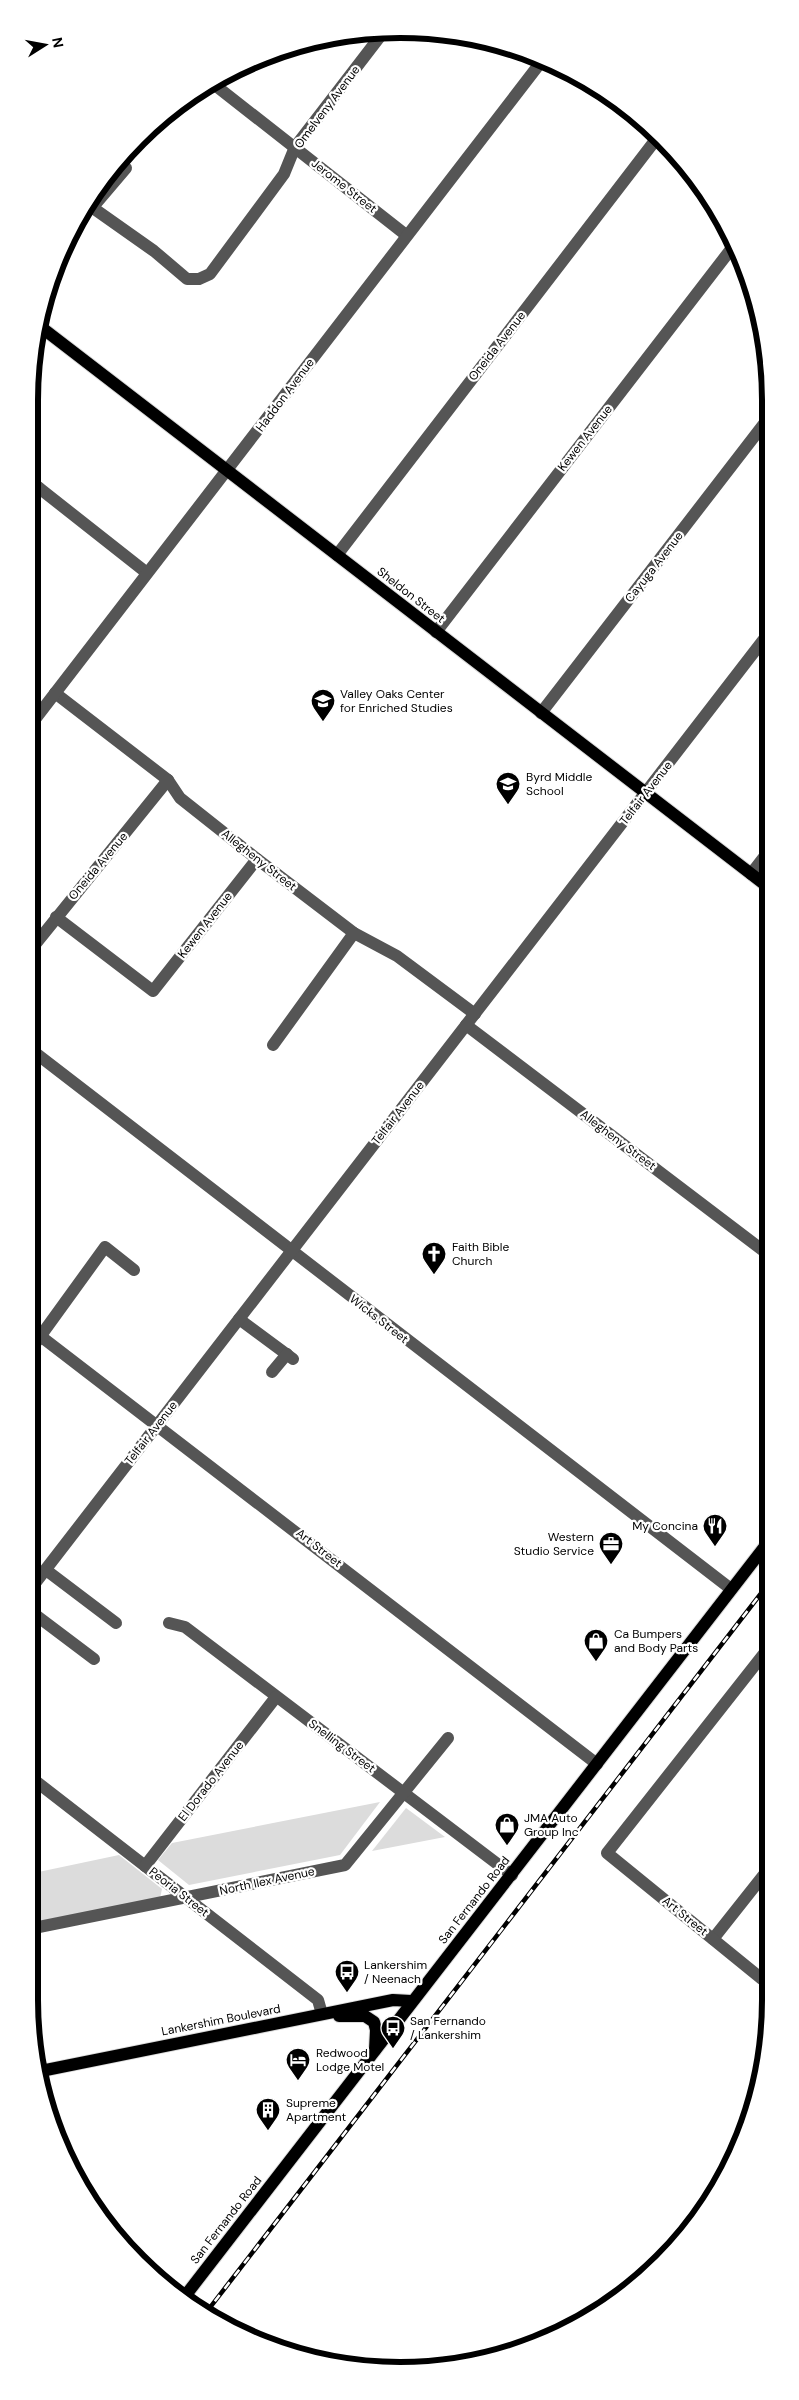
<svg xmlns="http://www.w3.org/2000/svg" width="799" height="2400" font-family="'DM Sans',sans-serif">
<rect width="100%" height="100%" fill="#fff"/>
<g fill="#dcdcdc">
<path d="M380,1802l-40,53 -151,30 -31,-25 14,-17z"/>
<path d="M406,1808l39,29 -73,14z"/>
<path d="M119,1855l43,34 -2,9 -131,25v-49z"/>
</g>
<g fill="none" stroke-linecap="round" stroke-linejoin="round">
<defs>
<g id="major">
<path d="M37,324l731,563"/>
<path d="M339,2016h26l9,6 2,8 -1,20"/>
<path d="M36,2072l357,-72 18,1"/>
<path d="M182,2300l587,-759"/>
</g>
</defs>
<use href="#major" stroke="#dbdbdb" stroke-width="14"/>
<g stroke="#555" stroke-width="12">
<path d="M211,82l195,153"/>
<path d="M86,203l68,48 33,28h12l11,-5 74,-100 11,-27 90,-117"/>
<path d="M92,208l34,-40"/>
<path d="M29,480l118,93"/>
<path d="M29,502l10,-14"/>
<path d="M337,555l320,-417"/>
<path d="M436,632l299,-388"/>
<path d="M55,693l113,87 12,18 77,61 97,74 43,23 78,58"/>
<path d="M541,713l226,-293"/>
<path d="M29,727l512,-665"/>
<path d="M751,874l17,-22"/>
<path d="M56,917l97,74 104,-132"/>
<path d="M29,952l139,-172"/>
<path d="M466,1025l303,230"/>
<path d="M273,1045l81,-112"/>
<path d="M29,1048l702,541"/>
<path d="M239,1319l54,40"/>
<path d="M39,1335l558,429"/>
<path d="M29,1352l76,-105 29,23"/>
<path d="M272,1372l15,-18"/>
<path d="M46,1570l70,53"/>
<path d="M29,1591l739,-957"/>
<path d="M29,1610l65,49"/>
<path d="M169,1623l16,4 327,248"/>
<path d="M29,1776l289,224 4,14"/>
<path d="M145,1866l131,-169"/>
<path d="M29,1929l316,-64 103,-127"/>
<path d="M713,1939l57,-72"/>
<path d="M762,1979l-155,-126 163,-207"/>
</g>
<use href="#major" stroke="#000" stroke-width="12"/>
<defs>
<path id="rail" d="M205,2314l564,-731"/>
</defs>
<use href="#rail" stroke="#000" stroke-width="4.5"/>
<use href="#rail" stroke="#fff" stroke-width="2.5" stroke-dasharray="8" stroke-linecap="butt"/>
</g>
<defs>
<symbol id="school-pin" viewBox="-11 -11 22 30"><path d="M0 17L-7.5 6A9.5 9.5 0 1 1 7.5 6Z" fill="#000" stroke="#fff"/><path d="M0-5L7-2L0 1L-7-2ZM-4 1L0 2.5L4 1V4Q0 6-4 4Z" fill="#fff"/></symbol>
<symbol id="church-pin" viewBox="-11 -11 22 30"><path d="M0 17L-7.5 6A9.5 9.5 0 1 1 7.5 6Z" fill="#000" stroke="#fff"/><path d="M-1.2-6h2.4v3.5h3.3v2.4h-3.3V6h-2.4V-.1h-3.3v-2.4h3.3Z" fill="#fff"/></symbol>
<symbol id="restaurant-pin" viewBox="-11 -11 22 30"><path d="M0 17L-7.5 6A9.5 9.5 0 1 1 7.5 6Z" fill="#000" stroke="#fff"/><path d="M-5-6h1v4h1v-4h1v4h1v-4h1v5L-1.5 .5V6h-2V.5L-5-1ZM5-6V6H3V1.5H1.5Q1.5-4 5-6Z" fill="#fff"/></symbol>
<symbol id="office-pin" viewBox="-11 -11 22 30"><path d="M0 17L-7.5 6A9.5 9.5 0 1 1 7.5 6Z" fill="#000" stroke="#fff"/><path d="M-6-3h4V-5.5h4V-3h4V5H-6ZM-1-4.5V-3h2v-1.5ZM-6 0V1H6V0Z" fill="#fff"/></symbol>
<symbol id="shop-pin" viewBox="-11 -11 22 30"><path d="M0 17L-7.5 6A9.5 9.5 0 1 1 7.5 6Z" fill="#000" stroke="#fff"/><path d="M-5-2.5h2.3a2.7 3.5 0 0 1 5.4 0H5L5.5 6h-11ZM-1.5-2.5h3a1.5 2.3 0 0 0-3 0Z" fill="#fff"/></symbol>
<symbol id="bus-pin" viewBox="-11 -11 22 30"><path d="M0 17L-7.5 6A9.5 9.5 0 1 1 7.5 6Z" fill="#000" stroke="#fff"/><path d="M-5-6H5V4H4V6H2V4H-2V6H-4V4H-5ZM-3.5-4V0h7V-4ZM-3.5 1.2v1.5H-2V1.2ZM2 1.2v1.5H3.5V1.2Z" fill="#fff"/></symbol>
<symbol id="hotel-pin" viewBox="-11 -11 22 30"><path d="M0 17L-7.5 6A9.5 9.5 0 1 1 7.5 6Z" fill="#000" stroke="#fff"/><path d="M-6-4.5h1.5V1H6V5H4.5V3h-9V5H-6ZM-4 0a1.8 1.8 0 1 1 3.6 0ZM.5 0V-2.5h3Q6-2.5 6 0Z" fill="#fff"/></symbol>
<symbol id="building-pin" viewBox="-11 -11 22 30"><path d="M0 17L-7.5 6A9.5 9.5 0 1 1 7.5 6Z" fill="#000" stroke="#fff"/><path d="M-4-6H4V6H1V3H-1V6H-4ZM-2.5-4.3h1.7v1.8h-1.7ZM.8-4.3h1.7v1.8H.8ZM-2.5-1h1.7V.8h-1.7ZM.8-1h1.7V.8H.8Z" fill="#fff"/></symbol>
</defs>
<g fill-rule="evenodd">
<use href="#school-pin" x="309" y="687" width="28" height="38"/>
<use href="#school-pin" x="494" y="770" width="28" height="38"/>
<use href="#church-pin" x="420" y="1240" width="28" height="38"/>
<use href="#restaurant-pin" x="701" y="1512" width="28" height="38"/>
<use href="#office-pin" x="597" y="1530" width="28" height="38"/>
<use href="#shop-pin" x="582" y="1627" width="28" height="38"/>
<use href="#shop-pin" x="493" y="1811" width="28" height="38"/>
<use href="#bus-pin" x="333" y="1958" width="28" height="38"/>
<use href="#bus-pin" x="379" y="2014" width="28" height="38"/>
<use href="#hotel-pin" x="284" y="2046" width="28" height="38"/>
<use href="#building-pin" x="254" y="2096" width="28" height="38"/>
</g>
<g text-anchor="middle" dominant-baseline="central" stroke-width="4.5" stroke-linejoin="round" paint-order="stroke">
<g font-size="12" fill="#000" stroke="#fff">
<text transform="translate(327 107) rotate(-53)">Omelveny Avenue</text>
<text transform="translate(344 186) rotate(38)">Jerome Street</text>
<text transform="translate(497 346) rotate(-52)">Oneida Avenue</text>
<text transform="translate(285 395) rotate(-53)">Haddon Avenue</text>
<text transform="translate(585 438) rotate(-52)">Kewen Avenue</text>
<text transform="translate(654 567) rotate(-52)">Cayuga Avenue</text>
<text transform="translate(411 595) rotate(38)">Sheldon Street</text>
<text transform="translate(646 793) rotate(-52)">Telfair Avenue</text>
<text transform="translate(259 860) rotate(38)">Allegheny Street</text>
<text transform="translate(98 866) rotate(-50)">Oneida Avenue</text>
<text transform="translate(205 925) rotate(-52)">Kewen Avenue</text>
<text transform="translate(398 1113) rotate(-52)">Telfair Avenue</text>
<text transform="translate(618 1140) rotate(37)">Allegheny Street</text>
<text transform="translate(379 1319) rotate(38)">Wicks Street</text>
<text transform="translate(151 1433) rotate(-52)">Telfair Avenue</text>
<text transform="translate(319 1548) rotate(38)">Art Street</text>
<text transform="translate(342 1746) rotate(37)">Snelling Street</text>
<text transform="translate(211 1781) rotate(-52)">El Dorado Avenue</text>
<text transform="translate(267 1881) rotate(-12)">North Ilex Avenue</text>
<text transform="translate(179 1892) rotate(38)">Peoria Street</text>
<text transform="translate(474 1900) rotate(-52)">San Fernando Road</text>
<text transform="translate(685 1916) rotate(39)">Art Street</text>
<text transform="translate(221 2020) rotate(-11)">Lankershim Boulevard</text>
<text transform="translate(226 2220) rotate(-52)">San Fernando Road</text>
</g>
<g font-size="12" fill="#000" stroke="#fff" text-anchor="start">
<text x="340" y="694">Valley Oaks Center<tspan x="340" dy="14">for Enriched Studies</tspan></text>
<text x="526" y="777">Byrd Middle<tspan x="526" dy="14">School</tspan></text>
<text x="452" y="1247">Faith Bible<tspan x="452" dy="14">Church</tspan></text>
<text x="698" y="1526" text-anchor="end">My Concina</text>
<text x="594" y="1537" text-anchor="end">Western<tspan x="594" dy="14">Studio Service</tspan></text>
<text x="614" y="1634">Ca Bumpers<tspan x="614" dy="14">and Body Parts</tspan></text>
<text x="524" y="1818">JMA Auto<tspan x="524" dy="14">Group Inc</tspan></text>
<text x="364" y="1965">Lankershim<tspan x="364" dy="14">/ Neenach</tspan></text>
<text x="410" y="2021">San Fernando<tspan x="410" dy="14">/ Lankershim</tspan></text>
<text x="316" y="2053">Redwood<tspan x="316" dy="14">Lodge Motel</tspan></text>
<text x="286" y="2103">Supreme<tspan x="286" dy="14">Apartment</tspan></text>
</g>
</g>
<path d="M0 0H799V2400H0ZM400 38H400A362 362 0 0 1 762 400V2000A362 362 0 0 1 400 2362H400A362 362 0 0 1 38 2000V400A362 362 0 0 1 400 38Z" fill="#fff" fill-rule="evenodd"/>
<path fill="none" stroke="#000" stroke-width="6" d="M400 38H400A362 362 0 0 1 762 400V2000A362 362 0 0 1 400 2362H400A362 362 0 0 1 38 2000V400A362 362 0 0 1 400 38Z"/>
<g transform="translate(45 45) rotate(79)" stroke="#ffffff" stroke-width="4" paint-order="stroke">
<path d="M0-4L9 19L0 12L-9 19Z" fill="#000000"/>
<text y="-8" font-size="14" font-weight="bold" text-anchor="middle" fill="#000000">N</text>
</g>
</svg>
